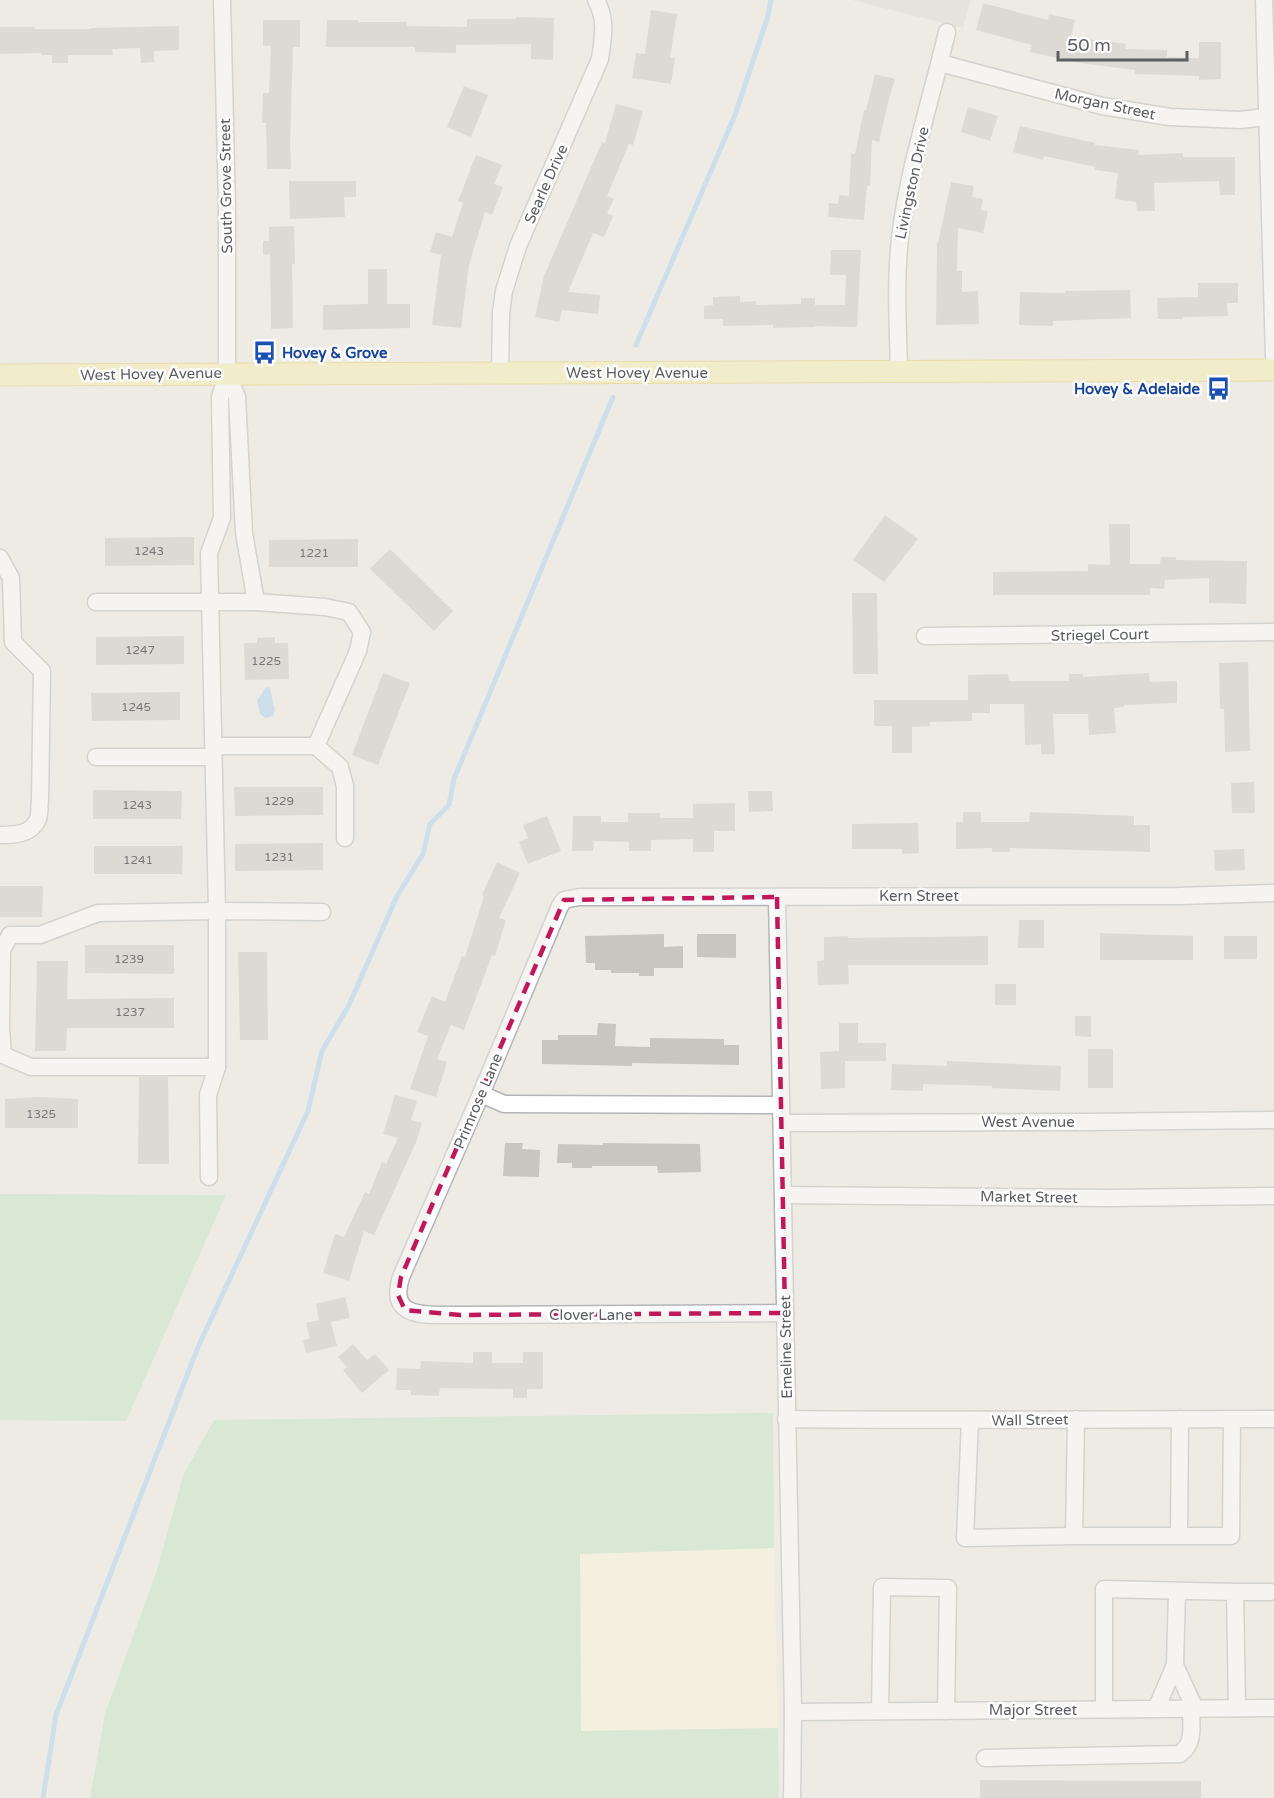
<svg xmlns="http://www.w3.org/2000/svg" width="1274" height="1798" font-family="'Varela Round',sans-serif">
<rect width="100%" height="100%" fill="#edebe4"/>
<path fill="#faf5db" d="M774,1548l4,180 -197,3 -1,-177z"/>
<path fill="#dcdad2" d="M852,0h119l-8,28z"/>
<g fill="#c2e2c4">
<path d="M0,1194l226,1 -100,226 -126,-1z"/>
<path d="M773,1413l1,135 -194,6 1,177 197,-3 1,70h-689l15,-84 52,-144 26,-94 31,-56z"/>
</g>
<path fill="#a9d0f7" d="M266,687l4,1c2,7 2,14 5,21l-2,7 -7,2 -6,-4 -3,-13z"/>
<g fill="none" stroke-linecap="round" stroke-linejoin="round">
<g stroke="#a9d0f7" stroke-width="5">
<path d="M636,345l99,-230 33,-99 3,-16"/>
<path d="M43,1798l13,-83 142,-368 110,-236 14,-60 27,-46 48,-109 26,-42 7,-30 19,-19 5,-26 159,-382"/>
</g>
</g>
<g fill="#c8c6c0">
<path d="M983,3l65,17 1,-6 26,6 -4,17 55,7 -1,5 42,1v7l32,1v-16h22v37l-22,1v-4l-64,-2v-4l-55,-7 -50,-11 2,-7 -56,-15z"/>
<path d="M651,10l26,4 -7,44h5l-4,26 -39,-6 4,-25 9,1z"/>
<path d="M516,17l38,1 -1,42 -22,-1v-15l-75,1v8l-41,-1v-5h-89l1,-27h31v2h49v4l60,1v-8h49z"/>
<path d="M263,20h37v27h-7l-3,95 1,27h-24l-1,-46h-4l1,-30h6l2,-47h-8z"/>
<path d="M179,26v24l-25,1v11l-13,1 -1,-15 -28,1 1,6h-45v8h-16v-8h-11v-2l-41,1v-27h35v2h56v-1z"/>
<path d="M875,74l20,5 -7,23 -9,40 -7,-2 -2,46h-3l-3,34 -36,-3 1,-14 9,1 1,-9 10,1 2,-42h4l9,-44h2z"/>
<path d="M464,86l24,9 -17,42 -24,-10z"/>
<path d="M616,104l27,7 -10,34 -4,-1 -22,52 7,3 -7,14 6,3 -9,21 -11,-4 -25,59 32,3 -2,19 -36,-4 -3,12 -24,-5 9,-41 58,-134 3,1z"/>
<path d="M968,107l30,9 -8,25 -29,-9z"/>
<path d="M1020,126l75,17v2l44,5 -1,5 45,-2v4h52v38h-15l-1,-14 -65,2 1,28h-18l-1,-9 -21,-3 3,-26 -23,-3v-3l-51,-11 -1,4 -30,-8z"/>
<path d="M476,155l26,10 -8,19 9,3 -11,28 -7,-3 -16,53 -8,63 -29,-3 9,-70 -11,-3 6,-20 16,5 11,-34 -5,-2z"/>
<path d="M289,181h67v16h-12l1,20 -55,2z"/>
<path d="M951,182l23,4 -2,11 11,2 -2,11 7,1 -5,22 -25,-5 -1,43h5v21l16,-1 1,33 -43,1 1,-82h1z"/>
<path d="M294,226l1,38h-3l1,64 -22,1 -1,-75 -7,1v-14h6v-14z"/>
<path d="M831,250h30l-4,77 -42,-1v1l-42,1v-3l-50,1v-7h-19v-13l9,-1v-8l27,-1v6l16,-1v4l45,-1v-6h14v7h30l1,-30h-16z"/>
<path d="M368,269h19v35h23v24l-87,2v-25l45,-1z"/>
<path d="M1198,283h40v20h-11l1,13 -45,1v2h-25l-1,-21 41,-1z"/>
<path d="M1130,290l1,28 -78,3v5l-34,-1 1,-33 45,1v-2z"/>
<path d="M885,515l33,24 -34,43 -31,-22z"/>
<path d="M1109,524h21v40h30l1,-7h15v3l71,1 -1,43 -37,-1v-25l-44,2 -1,9 -14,-1v7h-157v-23l95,-1v-7l22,1z"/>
<path d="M194,537v28l-89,1v-28z"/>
<path d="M358,539v28h-89v-27z"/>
<path d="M390,549l63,62 -19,20 -64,-62z"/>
<path d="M852,593h25l1,81h-25z"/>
<path d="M184,636v28l-88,1v-28z"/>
<path d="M275,637v6h13l1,36 -44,1 -1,-37h13v-5z"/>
<path d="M1248,662l2,89 -25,1 -1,-43h-4l-1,-46z"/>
<path d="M383,673l27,10 -32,82 -26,-10z"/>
<path d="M1149,673l1,9 27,-1v22l-53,2v2l-10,1 2,25 -27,2 -1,-21h-35l2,40h-14v-10l-16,1 -1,-41h-34v9h-18v8l-42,1v4l-18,1v26h-20v-27h-18v-26h94v-25l40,-1 1,7h60v-7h14v3z"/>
<path d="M180,692v28l-88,1 -1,-28z"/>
<path d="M1254,782l1,31h-23l-1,-30z"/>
<path d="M234,787h89v28l-88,1z"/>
<path d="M93,790l89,1 -1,28h-88z"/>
<path d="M748,791h24l1,20 -24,1z"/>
<path d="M735,803v28h-21v21h-21v-13l-42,1v11h-22v-9l-35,-1 -1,10h-21l1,-35h28v6h27v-9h32v5h33v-14z"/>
<path d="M963,812h18v10h48l1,-10 104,4v9h16v27l-140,-4v4h-18v-4l-36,1v-27h7z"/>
<path d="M547,816l14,35 -33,13 -9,-22 9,-4 -5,-13z"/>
<path d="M918,823l1,30 -17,1v-5h-50v-25z"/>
<path d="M323,843v27l-88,1v-27z"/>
<path d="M94,846h89l-1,28h-88z"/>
<path d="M1244,849l1,21 -30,1 -1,-21z"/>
<path d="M497,862l23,11 -21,45 7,2 -11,36 -3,-1 -28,75 -13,-5 -14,34 10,3 -11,35 -26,-8 18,-53 -11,-4 15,-36 13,6 17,-46 3,1 19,-61 -2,-1z"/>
<path d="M0,886h43l-1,31h-42z"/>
<path d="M1019,920h25v28h-26z"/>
<path d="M1100,933l93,3v24h-93z"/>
<path d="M664,934v13l19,-1v22h-29v8h-15v-3h-28v-3h-16v-7h-9l-1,-27z"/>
<path d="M697,934h39v24l-39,-1z"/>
<path d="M848,936v2l140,-2v29h-140l1,19 -31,1 -1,-24 7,-1v-23z"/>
<rect x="1224" y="936" width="33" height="23"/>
<path d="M85,945h89v29l-89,-1z"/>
<path d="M238,952h29l1,88h-28z"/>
<path d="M37,961h31l-1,38 107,-1v30h-107l-1,23h-31z"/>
<rect x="995" y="984" width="21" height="21"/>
<path d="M1075,1016h16v21l-16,-1z"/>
<path d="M598,1023l18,1 -1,22 35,1v-9l74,1v6h15v20l-107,-2v3l-90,-2v-24h16v-5h39z"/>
<path d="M839,1023h19v20h28v18h-41v27l-24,1 -1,-37 19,-1z"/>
<rect x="1088" y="1049" width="25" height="39"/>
<path d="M947,1061l114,5 -1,25 -68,-3v-2l-69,-2v7l-32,-1 1,-26 55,2z"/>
<path d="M139,1077h29l1,87h-31z"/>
<path d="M395,1095l22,6 -6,19 11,3 -5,17 -43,95 -10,-4 -15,50 -26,-8 12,-39 9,3 21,-45 4,2 13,-32 4,2 12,-26 -15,-4z"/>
<path d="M38,1097l40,2v29h-73v-29z"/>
<path d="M505,1143h18l-1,6 18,1 -1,27 -36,-1z"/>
<path d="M603,1143l97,1 1,28 -43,1 -1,-7h-65v2h-20v-5h-15l1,-19 45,1z"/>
<path d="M345,1297l5,21 -19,4 6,24 -31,7 -3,-13 7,-1 -4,-16 13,-3 -3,-16z"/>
<path d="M353,1344l14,16 8,-6 14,16 -27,23 -19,-23 4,-3 -9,-10z"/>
<path d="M473,1352h19v11h31v-11h20v37h-16v9h-14v-9l-73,-1 -1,8 -28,-1v-5h-15l1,-22 23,1 1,-8 52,2z"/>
<path d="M980,1780l221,1v17h-221z"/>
</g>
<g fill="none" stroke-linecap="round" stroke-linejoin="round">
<defs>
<g id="minor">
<path d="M1264,0l10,357"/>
<path d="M940,63l162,43 68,11 70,3 34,-4"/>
<path d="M899,372c-1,-44 -4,-90 1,-134 8,-69 31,-138 47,-206"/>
<path d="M227,373l10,24 7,136 12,69"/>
<path d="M500,373l1,-60 3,-22 14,-45 82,-187c3,-21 7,-40 -4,-59"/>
<path d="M0,558l11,20 2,64 29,29 -2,129c-1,6 0,14 -2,19 -7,16 -24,16 -38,16"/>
<path d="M96,602h160l69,5 24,5 13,20 -4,19 -42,95 24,21 5,19v52"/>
<path d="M925,636l349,-4"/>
<path d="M214,746h102"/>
<path d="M96,757h117"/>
<path d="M777,897l16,815 -1,86"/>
<path d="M217,1067v-156l-8,-358 13,-35 -2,-120 7,-25v-168l-5,-205"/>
<path d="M481,1094l23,10 277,1"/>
<path d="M782,1123l299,-1 193,-2"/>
<path d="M209,1177l-1,-82 9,-28h-186l-28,-12 -2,-27 1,-78 8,-15h30l58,-22 119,-2 105,1"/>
<path d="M784,1195l326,3 164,-2"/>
<path d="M785,1313l-325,2c-29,-1 -73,7 -59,-38l80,-183 79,-188 4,-6 15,-3 599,-1 96,-3"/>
<path d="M786,1419c163,2 325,0 488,0"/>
<path d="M1076,1419l-2,117h105l1,-117"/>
<path d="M970,1420l-5,118 109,-2"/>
<path d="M1179,1536h52l1,-117"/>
<path d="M1235,1592h35"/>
<path d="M1175,1665l20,44"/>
<path d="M1104,1709v-120l131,3 2,116"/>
<path d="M1156,1709l19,-44 2,-74"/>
<path d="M880,1711l2,-124 66,1 -2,123"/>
<path d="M793,1712l481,-4"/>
<path d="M985,1758l195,-4c15,-11 11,-28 11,-45"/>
</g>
<path id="major" d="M0,375c425,-5 849,0 1274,-5"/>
</defs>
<use href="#minor" stroke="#b4b5b9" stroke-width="19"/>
<use href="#major" stroke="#e4c965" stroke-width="23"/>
<use href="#minor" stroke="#fff" stroke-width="16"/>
<use href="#major" stroke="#f7f0ae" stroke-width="21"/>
</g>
<path d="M0 0H1274V1798H0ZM777,897l8,416 -325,2 -55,-5 -7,-15 3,-18 163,-377z" fill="#edebe4" fill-opacity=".55" fill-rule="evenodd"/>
<path fill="none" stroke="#c2185b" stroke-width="4.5" stroke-dasharray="12 8" stroke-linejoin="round" d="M777,897l8,416 -325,2 -55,-5 -7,-15 3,-18 163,-377z"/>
<defs>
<symbol id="bus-bare" viewBox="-9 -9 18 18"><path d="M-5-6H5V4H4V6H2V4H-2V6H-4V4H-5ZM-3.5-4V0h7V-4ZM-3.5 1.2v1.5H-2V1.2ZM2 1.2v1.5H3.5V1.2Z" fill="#1a4fb4" stroke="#fff" stroke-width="2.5" paint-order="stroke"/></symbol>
</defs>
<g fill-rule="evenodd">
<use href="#bus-bare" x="248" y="336" width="33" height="33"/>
<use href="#bus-bare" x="1202" y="372" width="33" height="33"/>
</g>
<g text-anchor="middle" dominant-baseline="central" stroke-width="5" stroke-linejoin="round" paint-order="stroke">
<g font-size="12" fill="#77787a">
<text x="149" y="551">1243</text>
<text x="314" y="553">1221</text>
<text x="140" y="650">1247</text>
<text x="266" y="661">1225</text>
<text x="136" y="707">1245</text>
<text x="279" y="801">1229</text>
<text x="137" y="805">1243</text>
<text x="279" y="857">1231</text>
<text x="138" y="860">1241</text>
<text x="129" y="959">1239</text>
<text x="130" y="1012">1237</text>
<text x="41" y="1114">1325</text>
</g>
<g font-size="15" fill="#5c5e63" stroke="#fff">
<text transform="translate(1105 104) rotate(12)">Morgan Street</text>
<text transform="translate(912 183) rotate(-78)">Livingston Drive</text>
<text transform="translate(546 184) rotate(-66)">Searle Drive</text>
<text transform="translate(226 186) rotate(-91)">South Grove Street</text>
<text x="637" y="373">West Hovey Avenue</text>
<text transform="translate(151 374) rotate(-1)">West Hovey Avenue</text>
<text transform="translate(1100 635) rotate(-1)">Striegel Court</text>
<text x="919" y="896">Kern Street</text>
<text transform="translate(478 1101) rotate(-67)">Primrose Lane</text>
<text x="1028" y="1122">West Avenue</text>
<text transform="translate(1029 1197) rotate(1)">Market Street</text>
<text x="591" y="1315">Clover Lane</text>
<text transform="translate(786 1347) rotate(-91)">Emeline Street</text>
<text transform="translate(1030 1420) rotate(-1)">Wall Street</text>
<text x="1033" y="1710">Major Street</text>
</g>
<g font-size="15" font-weight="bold" fill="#164399" stroke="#fff" text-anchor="start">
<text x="282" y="353">Hovey &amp; Grove</text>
<text x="1200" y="389" text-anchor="end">Hovey &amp; Adelaide</text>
</g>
</g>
<path d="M1058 51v9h129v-9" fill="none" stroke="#5c5e63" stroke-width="3"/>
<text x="1067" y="51" font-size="18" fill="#5c5e63" stroke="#ffffff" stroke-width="4.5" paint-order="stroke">50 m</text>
</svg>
